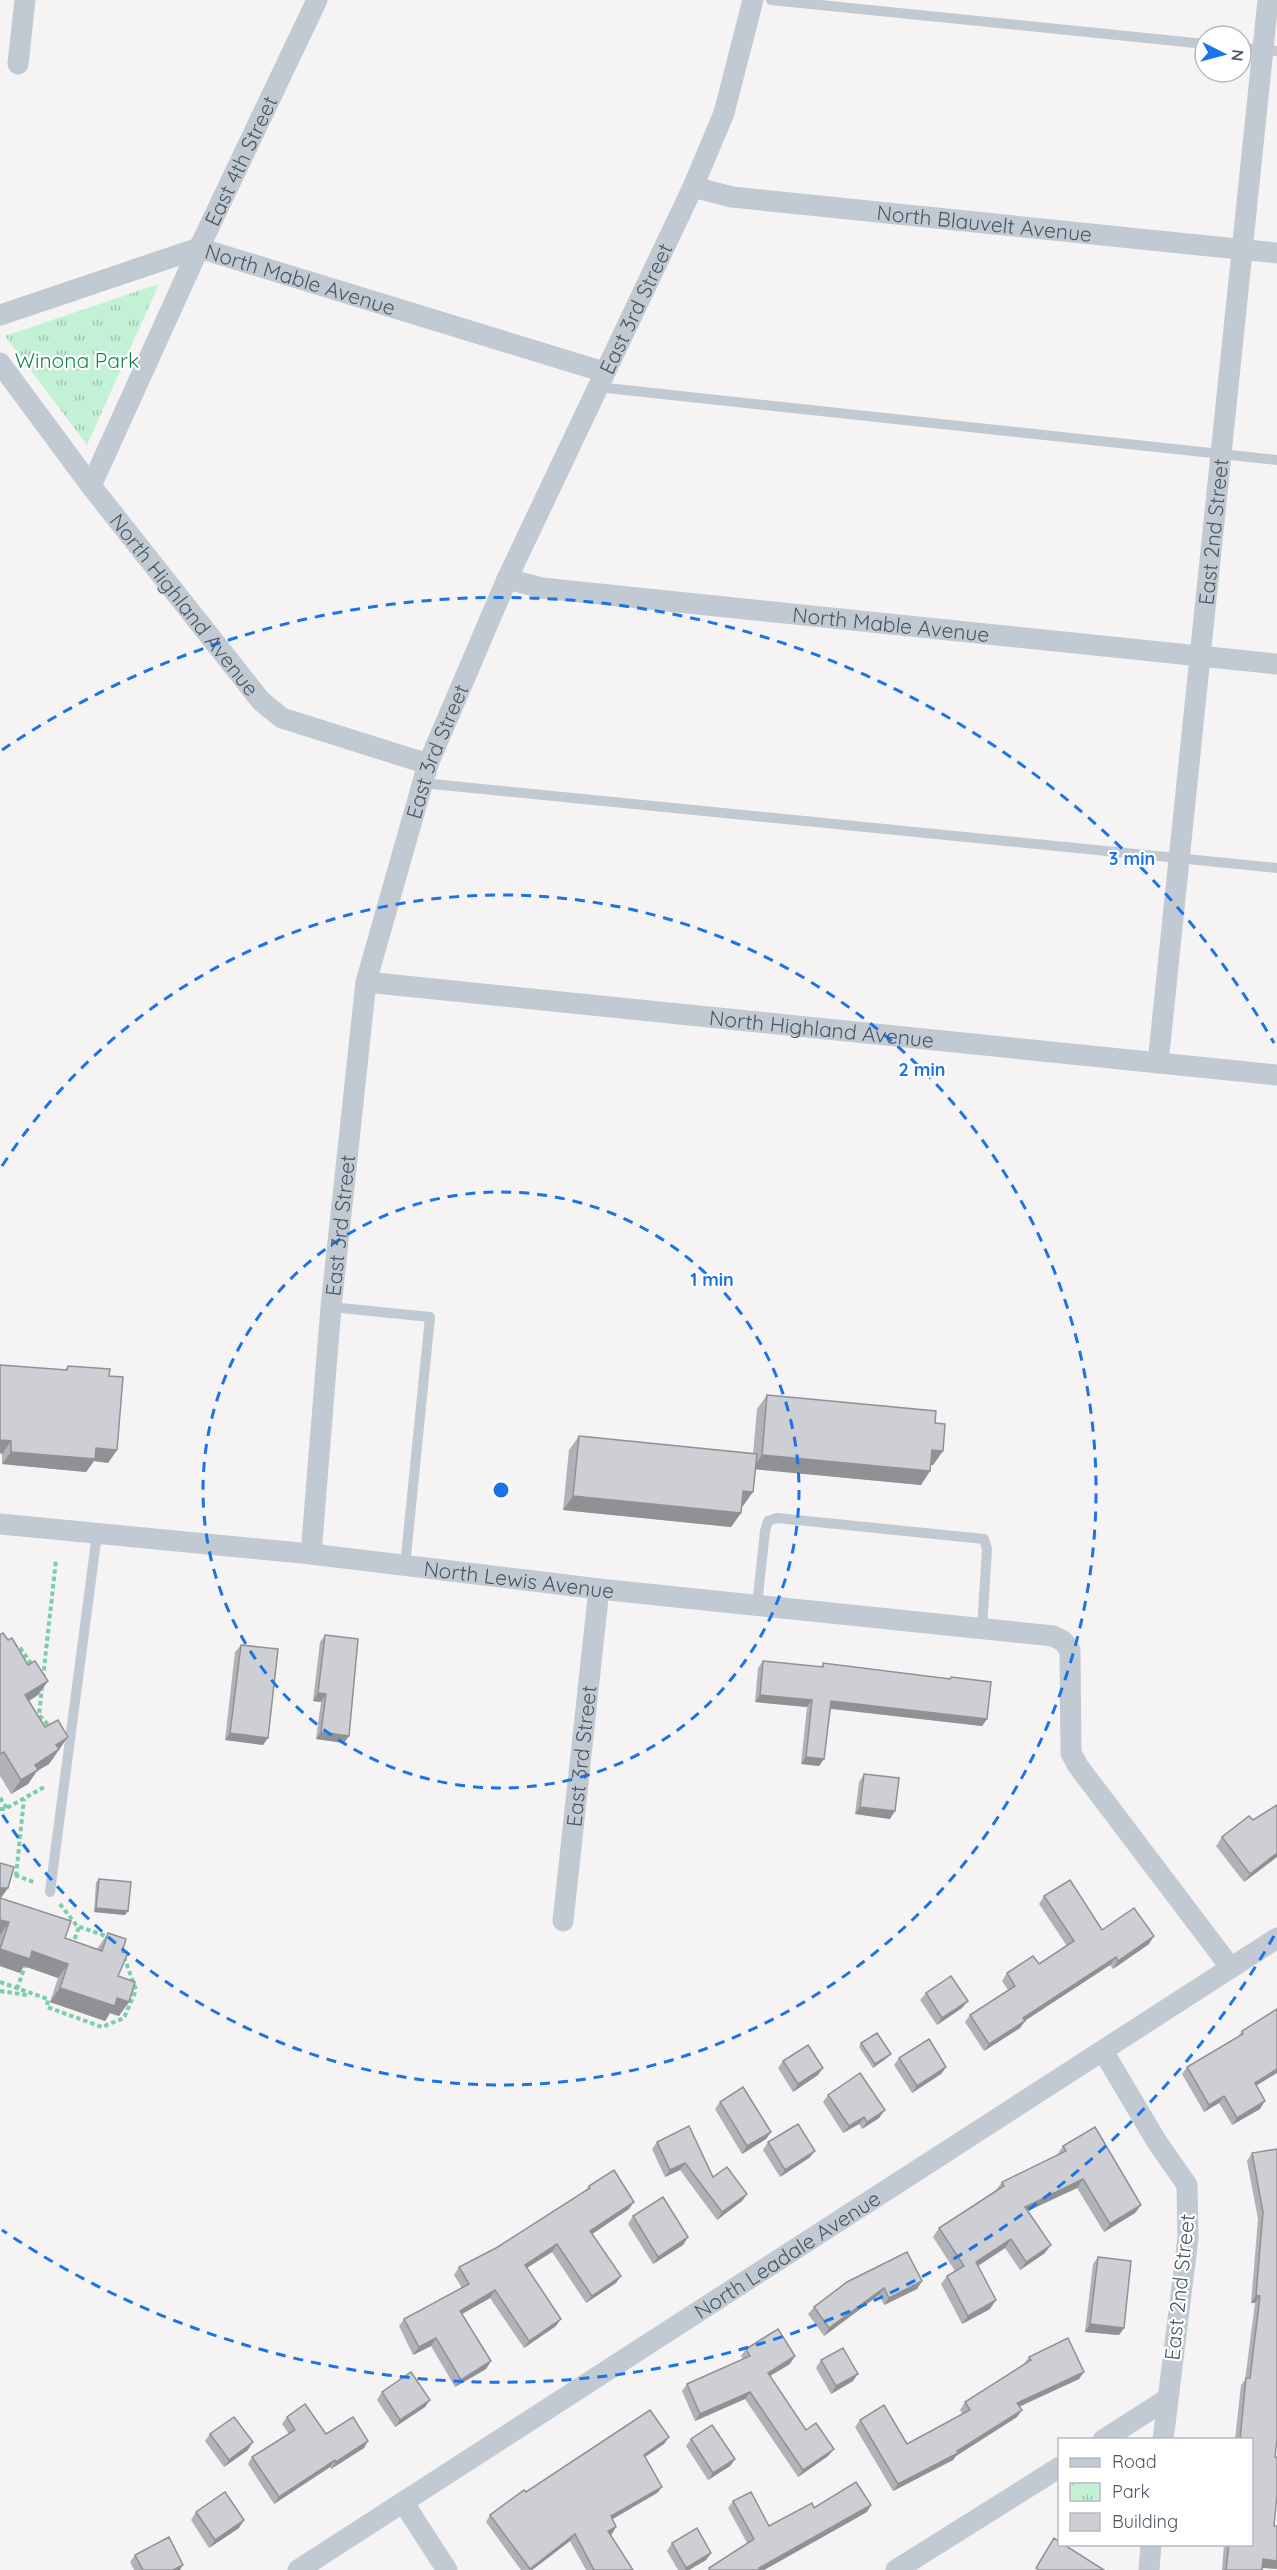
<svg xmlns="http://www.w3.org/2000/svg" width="1277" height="2570" font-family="Quicksand,sans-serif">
<defs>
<pattern id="park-tufts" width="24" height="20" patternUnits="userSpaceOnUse" patternTransform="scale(1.5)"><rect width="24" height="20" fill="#c3f1d5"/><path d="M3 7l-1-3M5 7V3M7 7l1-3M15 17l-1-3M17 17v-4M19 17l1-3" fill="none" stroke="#a0c6b0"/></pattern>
</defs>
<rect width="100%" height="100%" fill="#f5f3f3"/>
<path fill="url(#park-tufts)" d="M159,284l-72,161 -82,-109z"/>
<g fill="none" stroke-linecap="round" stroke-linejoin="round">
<g stroke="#7ad0a6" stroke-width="4" stroke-dasharray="4.5 3" stroke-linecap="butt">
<path d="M13,1645l8,4 13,19"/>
<path d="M43,1678l13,-118"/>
<path d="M42,1686l-3,29 12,13"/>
<path d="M0,1798l7,10"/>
<path d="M0,1809h5l41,-23"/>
<path d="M15,1875l21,8"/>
<path d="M16,1876l8,-77"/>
<path d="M60,1904l17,22 32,11"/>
<path d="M72,1946l7,-19"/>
<path d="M0,1982l48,17 -1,8 55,20 22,-9 12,-28 -12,-33"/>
<path d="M17,1989l8,-23"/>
<path d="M0,1991l27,4"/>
</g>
<g stroke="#c1cad2" stroke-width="10">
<path d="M771,0l434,44"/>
<path d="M1241,48l36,3"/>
<path d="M597,387l680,73"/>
<path d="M422,783l855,85"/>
<path d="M331,1307l99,10 -25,249"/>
<path d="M757,1605l8,-74 3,-10 9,-3 207,21 3,10 -5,79"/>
<path d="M50,1892l47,-358"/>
</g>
<g stroke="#c1cad2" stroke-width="21">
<path d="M18,64l7,-64"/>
<path id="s1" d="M693,187l39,10 545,56"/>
<path id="s2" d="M0,315l199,-67 405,124"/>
<path id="s3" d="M0,363l91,123 170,215 21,17 146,46"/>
<path id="s4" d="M91,486l108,-238 118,-248"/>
<path id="s5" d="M507,579l35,9 735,76"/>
<path id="s6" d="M366,982l911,93"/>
<path id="s7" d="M1158,1063l110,-1063"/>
<path id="s8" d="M0,1524l311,30 288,35 454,47 10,5 7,9 1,103 7,13 153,202"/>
<path id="s9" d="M311,1554l20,-247 35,-325 62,-218 79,-185 186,-392 31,-74 29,-113"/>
<path id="s10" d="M563,1921l36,-332"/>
<path d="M1103,2051l54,91 30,43 1,53 -25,202"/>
<path d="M1103,2440l64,-41"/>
<path d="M403,2502l44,68"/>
<path id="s11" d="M298,2570l979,-632"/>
<path d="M896,2570l164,-103"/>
<path d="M1149,2570l2,-26"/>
</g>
</g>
<g fill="#b0b2b7">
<path d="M68,1366l41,10 8,74 -9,13 -14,-2 -8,11 -84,-8v-10l-2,-1z"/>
<path d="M767,1395l168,28 8,28 -10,14h-2l-1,6 -9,14 -165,-16 -13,37h-2v7l-10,14 -168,-17 6,-60 10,-14 174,18 4,-45z"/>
<path d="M0,1635l8,5 20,25 20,16 -10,14 -9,6 29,50 -9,13 -12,7 -9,13 -17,10 -11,-18z"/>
<path d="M325,1635l19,108 -28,-4 5,-37 -8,-1 7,-59z"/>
<path d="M241,1645l22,100 -38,-5 10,-88z"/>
<path d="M763,1661l58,6 2,-4 126,16 2,-2 36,42 -5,7 -151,-17 -7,50 -5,7 -18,-2 6,-57 -52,-5 3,-34z"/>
<path d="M864,1774l26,45 -35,-5 4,-32z"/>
<path d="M1253,1820l24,37 -33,25 -28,-36 6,-9z"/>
<path d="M0,1863l8,25 -7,10 64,40 32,11 11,-16 14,19 -4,24 1,40 -9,-3 -5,8 -55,-19 8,-24 -34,-12 -4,7 -20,-7z"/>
<path d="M99,1879l29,32 -3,4 -31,-3 2,-30z"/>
<path d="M1044,1896l58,34 47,14 -36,25 -3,-4 -85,56 -5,7 -36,23 -19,-29 5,-7 38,-25 -6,-9 5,-8 32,-9 28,-18 -28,-42z"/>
<path d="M926,1993l36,15 -25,17 -17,-25z"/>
<path d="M1277,2009l-21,77 4,23 -28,16 -13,-22 -15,9 -22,-38 5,-7 50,-29 5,-7z"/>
<path d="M861,2043l27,14 -15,11 -14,-21z"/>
<path d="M899,2058l47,9 -5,7 -29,19 -18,-28z"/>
<path d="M783,2061l35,14 -25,17 -15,-24z"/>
<path d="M828,2095l51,23 -17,11 -3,-5 -16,9 -20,-31z"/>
<path d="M720,2102l51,30 -5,7 -24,15 -27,-45z"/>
<path d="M657,2142l56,35 34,17 -5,7 -25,19 -37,-50 -15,7 -13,-28z"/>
<path d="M768,2142l47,9 -6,7 -29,19 -17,-27z"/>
<path d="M1063,2146l78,59 -6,8 -31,19 -27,-44 -49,23 17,42 -25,17 -15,-22 -27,18 12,43 -28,15 -21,-40 6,-8 8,-5 -22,-34 6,-9 57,-38 6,-8 55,-27z"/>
<path d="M1277,2149l-3,377h3v43l-15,-1v2h-40l2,-26h27v-105h-16l6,-54 4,-5 10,-77h-4l7,-84 -11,-58 5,-8z"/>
<path d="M589,2186l40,23 -37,25 24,49 -30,20 -34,-51 -25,16 29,58 -32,22 -34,-50 -28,16 29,47 -5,8 -31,18 -24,-41 -18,9 -14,-29 5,-7 58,-31 -8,-13 5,-8 37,-19 89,-57z"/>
<path d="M633,2216l55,21 -5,8 -30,19 -25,-40z"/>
<path d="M1098,2257l26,71 -5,7 -34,-3 8,-68z"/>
<path d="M922,2281l-5,8 -33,16 -5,-10 -55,41 -16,-22 6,-7 33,-25z"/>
<path d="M746,2349l44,15 -20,12 36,54 28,19 -6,7 -30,21 -53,-78 -50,22 -13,-30 5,-7 56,-25 -2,-3z"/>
<path d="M1029,2357l50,22 -59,27 -3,11 -61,39 -3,4 -60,31 -38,-64 5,-7 47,24 55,-30 -2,-4 5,-8 59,-38z"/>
<path d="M821,2360l32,21 -22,13 -15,-26z"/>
<path d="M382,2392l48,8 -5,7 -30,20 -18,-27z"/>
<path d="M287,2417l39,17 38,14 -33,21 -1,-2 -56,37 -26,-40 4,-7 37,-23 -7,-10z"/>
<path d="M210,2434l38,16 -24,17 -19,-26z"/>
<path d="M669,2437l-5,7 -19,13 17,30 -5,6 -45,26v15l-2,1 23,35h-47l-16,-29 -38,29h-11l-35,-48 4,-7 36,-23z"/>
<path d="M691,2439l44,20 -5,7 -22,14 -22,-34z"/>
<path d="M733,2501l36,25 45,-18 57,-3 -4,7 -103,58h-56l1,-2 38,-25 -19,-35z"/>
<path d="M196,2512l43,16 -30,20 -18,-28z"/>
<path d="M672,2543l39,10 -5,7 -17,10h-11l-11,-19z"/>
<path d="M135,2555l45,15h-46l-4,-8z"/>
</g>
<g fill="#909195">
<path d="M0,1440l11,1 -9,13 -2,-1z"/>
<path d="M96,1448l21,2 -9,13 -14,-2 -8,11 -84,-8 9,-12z"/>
<path d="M932,1450l11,1 -10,14 -11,-1z"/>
<path d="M762,1455l168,16 -9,14 -169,-16z"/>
<path d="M743,1491l10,1 -10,14 -10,-1z"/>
<path d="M573,1496l168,17 -10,14 -168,-17z"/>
<path d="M48,1681l-10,14 -23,14 10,-14z"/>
<path d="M318,1693l8,1 -5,8 -8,-1z"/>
<path d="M760,1695l52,5 -5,7 -52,-5z"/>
<path d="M831,1701l156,18 -5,7 -156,-18z"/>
<path d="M321,1732l28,4 -5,7 -28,-4z"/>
<path d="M230,1733l38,5 -5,7 -38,-5z"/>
<path d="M68,1737l-19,27 -12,7 -9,13 -17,10 10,-14 14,-15 21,-20z"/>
<path d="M806,1757l18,2 -5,7 -18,-2z"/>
<path d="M860,1807l35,4 -5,8 -35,-5z"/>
<path d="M1277,1853v4l-33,25 6,-8z"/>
<path d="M0,1888h8l-8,11z"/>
<path d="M96,1908l32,3 -3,4 -31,-3z"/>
<path d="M0,1920l9,2 -9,13z"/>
<path d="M1154,1936l-5,8 -36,25 5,-8z"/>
<path d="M0,1949l32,2 36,13 -10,14 -34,-12 -4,7 -20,-7z"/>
<path d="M1116,1957l-6,8 -92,60 5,-7z"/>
<path d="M60,1988l57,10 12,4 -10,14 -9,-3 -5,8 -55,-19z"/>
<path d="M968,2001l-6,7 -25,17 5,-7z"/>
<path d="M1025,2021l-5,7 -36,23 5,-7z"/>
<path d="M891,2054l-3,3 -15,11 2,-4z"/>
<path d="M946,2067l-5,7 -29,19 5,-7z"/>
<path d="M823,2068l-5,7 -25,17 5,-8z"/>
<path d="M1277,2069v4l-28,17 6,-7z"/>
<path d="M1224,2096l-5,7 -15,9 5,-7z"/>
<path d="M1265,2101l-5,8 -28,16 5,-7z"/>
<path d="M885,2110l-6,8 -17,11 5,-7z"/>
<path d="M864,2117l-5,7 -16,9 6,-7z"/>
<path d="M771,2132l-5,7 -24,15 5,-8z"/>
<path d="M815,2151l-6,7 -29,19 5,-7z"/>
<path d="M685,2163l-5,7 -15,7 5,-7z"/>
<path d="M1083,2179l-6,9 -58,27 6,-8z"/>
<path d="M747,2194l-5,7 -25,19 5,-8z"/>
<path d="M634,2202l-5,7 -44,30 5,-8z"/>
<path d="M1141,2205l-6,8 -31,19 6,-8z"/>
<path d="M688,2237l-5,8 -30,19 5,-7z"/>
<path d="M1011,2239l-6,9 -35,23 6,-9z"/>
<path d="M557,2244l-5,8 -32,20 5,-7z"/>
<path d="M1051,2245l-6,8 -25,17 6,-8z"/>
<path d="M621,2276l-5,7 -30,20 6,-7z"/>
<path d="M922,2281l-5,8 -33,16 5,-7z"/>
<path d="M884,2288l-5,7 -55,41 5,-8z"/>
<path d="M495,2290l-5,8 -35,20 5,-7z"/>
<path d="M1256,2295l4,1 -5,7h-4z"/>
<path d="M996,2300l-6,9 -28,15 6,-8z"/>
<path d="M561,2319l-5,7 -32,22 5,-7z"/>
<path d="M1090,2324l34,4 -5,7 -34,-3z"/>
<path d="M436,2338l-5,8 -18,9 6,-8z"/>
<path d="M795,2356l-5,8 -27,16 5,-7z"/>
<path d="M491,2361l-5,8 -31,18 6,-7z"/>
<path d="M1084,2372l-5,7 -67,31 5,-7z"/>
<path d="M858,2374l-5,7 -22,13 5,-8z"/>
<path d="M750,2392l-5,7 -50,22 5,-7z"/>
<path d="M430,2400l-5,7 -30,20 5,-7z"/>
<path d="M1022,2410l-5,7 -61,39 -3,4 -60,31 5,-7 59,-33z"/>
<path d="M669,2437l-5,7 -25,17 5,-6z"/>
<path d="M368,2441l-4,7 -33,21 5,-7z"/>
<path d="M253,2442l-5,8 -24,17 5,-7z"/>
<path d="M834,2449l-6,7 -30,21 5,-7z"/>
<path d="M735,2459l-5,7 -22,14 5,-7z"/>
<path d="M335,2460l-5,7 -56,37 5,-7z"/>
<path d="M662,2487l-5,6 -51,30 5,-7z"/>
<path d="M871,2505l-4,7 -103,58h-6l1,-2z"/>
<path d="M244,2520l-5,8 -30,20 6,-8z"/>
<path d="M616,2527l-4,7 -9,4 5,-7z"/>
<path d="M575,2534l-5,7 -38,29h-3z"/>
<path d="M711,2553l-5,7 -17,10h-4l1,-2z"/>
<path d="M1263,2559l14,2v8l-20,-2z"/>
<path d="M183,2565l-3,5h-7z"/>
</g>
<g fill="#cdcfd5" stroke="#909195" stroke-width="1.5">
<path d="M0,1365l67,5 1,-4 42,3 -1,7 14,1 -6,73 -21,-2 -1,11 -84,-7v-11l-11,-1z"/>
<path d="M767,1395l169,16 -1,12 10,1 -2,27 -11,-1 -2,21 -168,-16z"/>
<path d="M579,1436l178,18 -4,38 -10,-1 -2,22 -168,-17z"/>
<path d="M3,1633l5,7 4,-2 16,27 7,-4 13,20 -23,14 20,32 13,-7 10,17 -12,8 3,4 -24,16 3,5 -17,10 -17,-28 -4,2v-119z"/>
<path d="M325,1635l33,4 -9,97 -28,-4 5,-38 -8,-1z"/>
<path d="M241,1645l37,4 -10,89 -38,-5z"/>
<path d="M763,1661l60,6v-4l127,16 1,-2 40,5 -4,37 -156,-18 -7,58 -18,-2 6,-57 -52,-5z"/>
<path d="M864,1774l35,4 -4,33 -35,-4z"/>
<path d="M1277,1805v48l-27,21 -28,-37 27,-21 4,4z"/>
<path d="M0,1863l14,4 -6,21h-8z"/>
<path d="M99,1879l32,3 -3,29 -32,-3z"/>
<path d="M1070,1880l32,50 32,-22 20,28 -36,25 -2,-4 -93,61 2,3 -36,23 -19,-29 45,-29 -8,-13 26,-17 6,8 35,-23 -30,-45z"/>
<path d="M0,1898l71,23 -6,17 37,13 6,-18 18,6 -4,13 6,1 -10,23 17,6 -6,20 -12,-4 -2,8 -55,-18 8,-24 -36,-13 -2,8 -30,-10 9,-27 -9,-2z"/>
<path d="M951,1976l17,25 -26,17 -16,-25z"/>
<path d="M1277,2009v60l-22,14 10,18 -28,17 -13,-22 -15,9 -22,-38 56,-33 -1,-3z"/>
<path d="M877,2033l14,21 -16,10 -14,-21z"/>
<path d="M929,2039l17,28 -29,19 -18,-28z"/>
<path d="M808,2045l15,23 -25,16 -15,-23z"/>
<path d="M860,2073l25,37 -18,12 -3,-5 -15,9 -21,-31z"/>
<path d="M743,2087l28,45 -24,14 -27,-44z"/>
<path d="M798,2124l17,27 -30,19 -17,-28z"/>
<path d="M689,2126l24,51 14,-10 20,27 -25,18 -37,-49 -15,7 -13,-28z"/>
<path d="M1095,2127l46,78 -31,19 -27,-45 -58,28 26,38 -25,17 -15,-23 -35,23 20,38 -28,16 -21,-40 17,-10 -25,-38 65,-42 -2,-4 64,-31 -3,-5z"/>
<path d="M1277,2149v290l-2,18h2v38l-3,31h3v35l-14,-2 -1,11h-36l3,-26h22v-105h-11l6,-61h4l10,-82 -4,-1 7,-83 -11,-59z"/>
<path d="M614,2170l20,32 -44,29 31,45 -29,20 -35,-52 -32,21 36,54 -32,22 -34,-51 -35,21 31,50 -30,19 -25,-42 -17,9 -15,-28 65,-35 -10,-17 37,-19 94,-60 -1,-2z"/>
<path d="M663,2197l25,40 -30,20 -25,-41z"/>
<path d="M907,2252l15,29 -33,17 -5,-10 -55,40 -15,-21 33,-25z"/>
<path d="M1098,2257l33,4 -7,67 -34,-4z"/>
<path d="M778,2329l17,27 -27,17 38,57 10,-7 18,26 -31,21 -53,-78 -50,22 -13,-30 63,-28 -4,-7z"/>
<path d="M1068,2338l16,34 -67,31 5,7 -65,41 1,2 -60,31 -38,-64 24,-15 23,39 63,-34 -5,-8 66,-42 -2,-3z"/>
<path d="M843,2348l15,26 -22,12 -15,-26z"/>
<path d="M411,2372l19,28 -30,20 -18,-28z"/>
<path d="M305,2404l21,30 27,-17 15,24 -32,21 -1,-2 -56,37 -27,-40 43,-27 -8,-13z"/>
<path d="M650,2410l19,27 -25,18 18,32 -51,29 5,11 -8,4 25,39h-39l-19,-36 -45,35 -40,-54 34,-25 2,2z"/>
<path d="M234,2417l19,25 -24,18 -19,-26z"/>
<path d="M712,2425l23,34 -22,14 -22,-34z"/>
<path d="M856,2482l15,23 -112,63 1,2h-50l-1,-2 45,-29 -21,-38 18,-9 18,34 43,-23 2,5z"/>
<path d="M225,2492l19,28 -29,20 -19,-28z"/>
<path d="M697,2528l14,25 -25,15 -14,-25z"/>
<path d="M169,2537l14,28 -10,5h-30l-8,-15z"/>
<path d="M1054,2538l5,4v2h4l41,26h-65l-3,-2z"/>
</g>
<g fill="none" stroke="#1a73e8" stroke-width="3" stroke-dasharray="10 8">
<circle cx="501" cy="1490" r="298"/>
<path d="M2 1166A595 595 0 1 1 2 1814"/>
<path d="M1274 1936A893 893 0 0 1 2 2230M2 750A893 893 0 0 1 1274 1043"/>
</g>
<g text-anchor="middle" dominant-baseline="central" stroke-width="4.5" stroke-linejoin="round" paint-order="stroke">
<g font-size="21" fill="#4a5661" stroke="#fff">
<text stroke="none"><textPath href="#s4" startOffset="358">East 4th Street</textPath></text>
<text stroke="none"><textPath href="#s1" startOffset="294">North Blauvelt Avenue</textPath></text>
<text stroke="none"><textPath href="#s2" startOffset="316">North Mable Avenue</textPath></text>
<text stroke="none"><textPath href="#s9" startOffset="1302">East 3rd Street</textPath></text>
<text stroke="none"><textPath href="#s7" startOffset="534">East 2nd Street</textPath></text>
<text stroke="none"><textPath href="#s3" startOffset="304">North Highland Avenue</textPath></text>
<text stroke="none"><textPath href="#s5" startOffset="387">North Mable Avenue</textPath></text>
<text stroke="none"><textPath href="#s9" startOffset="816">East 3rd Street</textPath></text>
<text stroke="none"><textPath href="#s6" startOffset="458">North Highland Avenue</textPath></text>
<text stroke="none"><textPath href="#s9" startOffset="330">East 3rd Street</textPath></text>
<text stroke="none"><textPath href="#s8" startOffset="522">North Lewis Avenue</textPath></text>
<text stroke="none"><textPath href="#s10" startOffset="166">East 3rd Street</textPath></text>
<text stroke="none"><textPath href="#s11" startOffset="582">North Leadale Avenue</textPath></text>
<text transform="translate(1179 2287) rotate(-84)">East 2nd Street</text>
</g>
<g font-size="21" fill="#17864f" stroke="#fff">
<text x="77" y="360">Winona Park</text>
</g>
</g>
<circle cx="501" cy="1490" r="9" fill="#1a73e8" stroke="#fff" stroke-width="3"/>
<g font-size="18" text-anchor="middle" font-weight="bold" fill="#1a73e8" stroke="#fff" stroke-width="4.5" stroke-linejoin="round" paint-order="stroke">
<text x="1132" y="865">3 min</text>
<text x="922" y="1076">2 min</text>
<text x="712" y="1286">1 min</text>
</g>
<rect x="1058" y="2438" width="195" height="108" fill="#ffffff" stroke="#b7bbc0" stroke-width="1.5"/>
<rect x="1070" y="2458" width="30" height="9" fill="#c1cad2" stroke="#b7bbc0" stroke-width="1.5"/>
<text x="1112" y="2468" font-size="18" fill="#4a5661">Road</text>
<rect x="1070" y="2483" width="30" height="18" fill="url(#park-tufts)" stroke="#b7bbc0" stroke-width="1.5"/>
<text x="1112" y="2498" font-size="18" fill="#4a5661">Park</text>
<rect x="1070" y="2513" width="30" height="18" fill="#cdcfd5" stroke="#b7bbc0" stroke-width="1.5"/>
<text x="1112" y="2528" font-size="18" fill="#4a5661">Building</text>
<g transform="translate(1223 54) rotate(96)"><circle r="28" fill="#ffffff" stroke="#b7bbc0" stroke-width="1.5"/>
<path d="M0-4.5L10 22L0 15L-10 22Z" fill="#1a73e8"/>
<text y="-9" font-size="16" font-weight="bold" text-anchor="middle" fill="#4a5661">N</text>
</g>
</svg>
